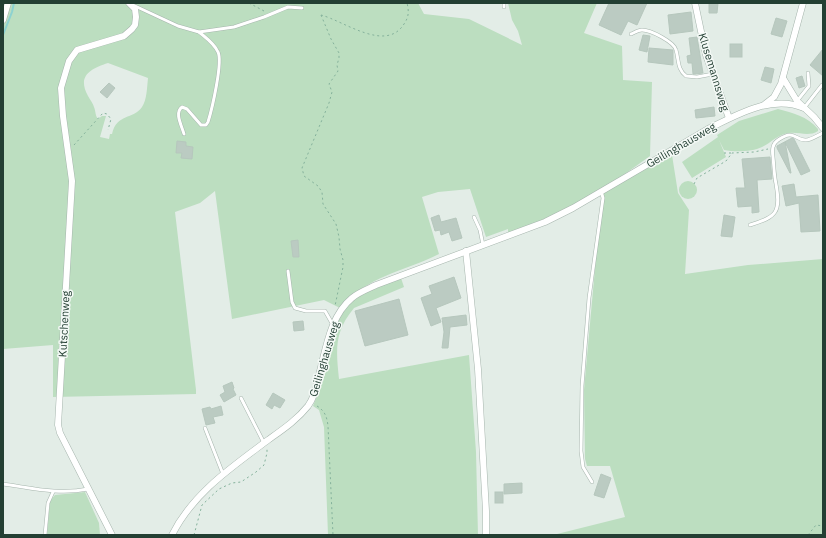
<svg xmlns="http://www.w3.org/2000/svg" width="826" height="538" font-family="'IBM Plex Sans',sans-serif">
<rect width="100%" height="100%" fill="#e3ede7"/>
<g fill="#bcdec0" fill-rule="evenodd">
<path d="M3,3h415l6,11 45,5 53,26 -4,-14 -6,-11 -4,-17h89l-13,30 38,13 1,34 29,2 -2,74 -49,35 -28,17 -65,26v-5l-22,8 -16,-48 -32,3 -16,5 17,57c-36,18 -72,22 -99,54l-16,-8 -92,19 -17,-128 -15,12 -25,9 21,178v4l-143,3v-52l-50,4zM108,63l40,15c-1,9 -1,22 -6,29 -9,13 -25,6 -30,27h-2l-1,5 -9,-2 6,-21h-4l-4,3c-3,-4 -2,-7 -4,-12 -1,-4 -4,-7 -6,-11 -11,-20 2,-27 20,-33z"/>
<path d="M778,109c15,4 29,7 40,20v2c-9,6 -19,1 -28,2 -11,0 -19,10 -28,14 -10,5 -27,5 -38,3l-5,-10 7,17 -34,21 -10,-16 36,-25 -1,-2 22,-14z"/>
<path d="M672,155l6,38 11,17 -4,64 63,-9 75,-6v276h-270l72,-18 -15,-51h-23l-2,-7 -1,-69 18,-199z"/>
<circle cx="688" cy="190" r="9"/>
<path d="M401,278l3,9 -50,21c-20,24 -18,42 -15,71l130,-24 7,97 2,83h-150l-4,-108 -5,-17 -6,-4 4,-10c8,-33 14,-83 44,-103 11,-7 27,-11 40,-15z"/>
<path d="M85,492l14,31 1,12h-53l3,-34 5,-6z"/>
</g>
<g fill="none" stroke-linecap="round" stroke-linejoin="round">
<path stroke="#8cd2d1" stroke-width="2" d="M3,35l9,-23 2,-9"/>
</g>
<g fill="#bbcbc2" stroke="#b6c7bd">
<path d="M609,3h38l-10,22 -9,-4 -7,14 -22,-10z"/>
<path d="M709,3h9l-1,10h-8z"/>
<path d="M691,12l2,19 -23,3 -2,-19z"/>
<path d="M776,18l11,3 -5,16 -11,-3z"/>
<path d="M643,35l7,1 -3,16 -8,-2z"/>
<path d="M697,37l6,36 -8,1h-2l-1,-11h-4l-1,-7 4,-1 -2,-17z"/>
<rect x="730" y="44" width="12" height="13"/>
<path d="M649,48l24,2v15l-25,-3z"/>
<path d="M823,49v27l-13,-11z"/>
<path d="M765,67l9,2 -3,14 -10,-3z"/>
<path d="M802,76l3,10 -6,2 -3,-10z"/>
<path d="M109,83l6,5 -8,10 -7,-6z"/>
<path d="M714,107l1,9 -19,2 -1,-8z"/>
<path d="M792,138l2,1 16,32 -9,4 -16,-33 6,31h-1l-13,-25v-2z"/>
<path d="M177,141l9,1v4l7,1 -1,12 -11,-1 1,-5h-6z"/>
<path d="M770,157l2,22 -15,1 2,32 -7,1v-7l-14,1 -2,-19h9l-3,-29z"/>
<path d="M794,184l2,13 22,-2 2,36 -19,1 -2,-29 -13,3 -4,-20z"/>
<path d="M439,215l2,7 15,-4 6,20 -10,3 -3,-9 -8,3 -1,-5 -5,1 -4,-13z"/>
<path d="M724,215l11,2 -3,20 -11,-1z"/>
<path d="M298,240l1,17h-6l-2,-16z"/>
<path d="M454,277l7,21 -25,10 5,14 -10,4 -10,-28 11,-4 -3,-8z"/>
<path d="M399,299l9,36 -43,11 -10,-35z"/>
<path d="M466,315l1,10 -17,2 -2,21h-6l2,-16 -2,-14z"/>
<path d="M303,321l1,9 -10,1 -1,-9z"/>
<path d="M232,382l2,6 -1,1 3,6 -12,7 -4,-7 5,-3 -2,-6z"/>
<path d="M273,393l12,7 -5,8 -6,-3 -2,4 -6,-4z"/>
<path d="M221,406l2,9 -10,2 2,6 -9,2 -4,-16 8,-2 1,2z"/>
<path d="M601,474l10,4 -7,20 -10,-3z"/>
<path d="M522,483v10l-18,1v-10z"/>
<rect x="495" y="492" width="8" height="11"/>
</g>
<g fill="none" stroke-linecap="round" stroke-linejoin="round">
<defs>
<g id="service">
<path d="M504,3v4"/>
<path d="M135,6l43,20 21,6 35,-5 30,-10 24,-10 14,1"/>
<path d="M631,34c3,-1 7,-4 11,-4 9,0 32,12 34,20 3,10 1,19 10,26l11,1 16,-3"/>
<path d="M797,101l12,-15 -1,-13"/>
<path d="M804,108l18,-23"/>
<path d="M184,134c-2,-8 -10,-21 -2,-27l5,2 14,16h5l2,-3c4,-13 15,-60 10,-70 -4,-9 -12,-14 -19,-20"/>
<path d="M474,217l6,13 3,15"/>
<path d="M750,225c27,-8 31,-13 26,-41 -2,-9 -2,-18 -3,-27 -1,-7 -1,-13 5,-17 17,-12 17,1 28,0 5,0 12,-5 17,-7"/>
<path d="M288,271l4,31 3,6 11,3h19l8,14"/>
<path d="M241,398l23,45"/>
<path d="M205,428l18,46"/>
<path d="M592,482l-9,-15 -2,-16 1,-65 7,-88 14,-100 -2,-7"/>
<path d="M3,484c29,4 56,11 85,5"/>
<path d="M45,535l3,-32 5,-11"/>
</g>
<g id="minor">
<path d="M695,3l11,52 23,63"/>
<path d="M3,20l5,-17"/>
<path d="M783,78l14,23 17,16 9,11"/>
<path d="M765,104l9,-7 7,-13 22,-81"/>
<path d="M466,251l12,118 8,142v24"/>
<path d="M112,535l-52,-102 -2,-8 14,-244 -9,-65 -2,-28 8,-27 8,-11 47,-14 8,-7 3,-4 1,-8 -1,-8 -6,-6"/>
<path d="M172,535c21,-42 60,-68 96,-95 14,-10 29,-20 40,-34 6,-8 9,-20 11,-31 7,-26 11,-59 33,-77 7,-6 16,-9 24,-13l169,-63 28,-14 135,-79c28,-14 64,-35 96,-21"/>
</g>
</defs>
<use href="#service" stroke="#a6b5ad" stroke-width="4"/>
<use href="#minor" stroke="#a6b5ad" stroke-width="7"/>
<g stroke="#84b19b" stroke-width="1" stroke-dasharray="2 3" stroke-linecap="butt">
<path d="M249,3l15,8"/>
<path d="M321,15l10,24 8,14v5l-2,7 1,6 -9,13 3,8 -3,11 -27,65 2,8 14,10 4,6 1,12 13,20 3,13 1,12 3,11v7l-8,39"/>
<path d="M321,15c23,6 65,38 83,9 5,-7 5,-13 3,-21"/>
<path d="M74,145l29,-32 4,1 4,5 -3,11"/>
<path d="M724,153h7"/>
<path d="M694,184l3,-6 29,-17 6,-8 22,-1 14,-3"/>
<path d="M317,406c8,5 10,11 11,20l5,109"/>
<path d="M194,535l8,-30 17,-16 13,-6 9,-1 15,-10 8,-7 3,-12v-5"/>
<path d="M808,535l8,-10 7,1"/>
</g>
<use href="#service" stroke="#fff" stroke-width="3"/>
<use href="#minor" stroke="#fff" stroke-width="6"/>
</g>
<g text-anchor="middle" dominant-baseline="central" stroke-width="3" stroke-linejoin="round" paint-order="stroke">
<g font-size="11" fill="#233f33" stroke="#f4f9f6">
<text transform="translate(714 72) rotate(73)">Klusemannsweg</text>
<text transform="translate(681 145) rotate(-30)">Geilinghausweg</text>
<text transform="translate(64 324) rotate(-87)">Kutschenweg</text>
<text transform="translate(324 359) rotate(-73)">Geilinghausweg</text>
</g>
</g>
<rect width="826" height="538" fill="none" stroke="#233f33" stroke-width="8"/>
</svg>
